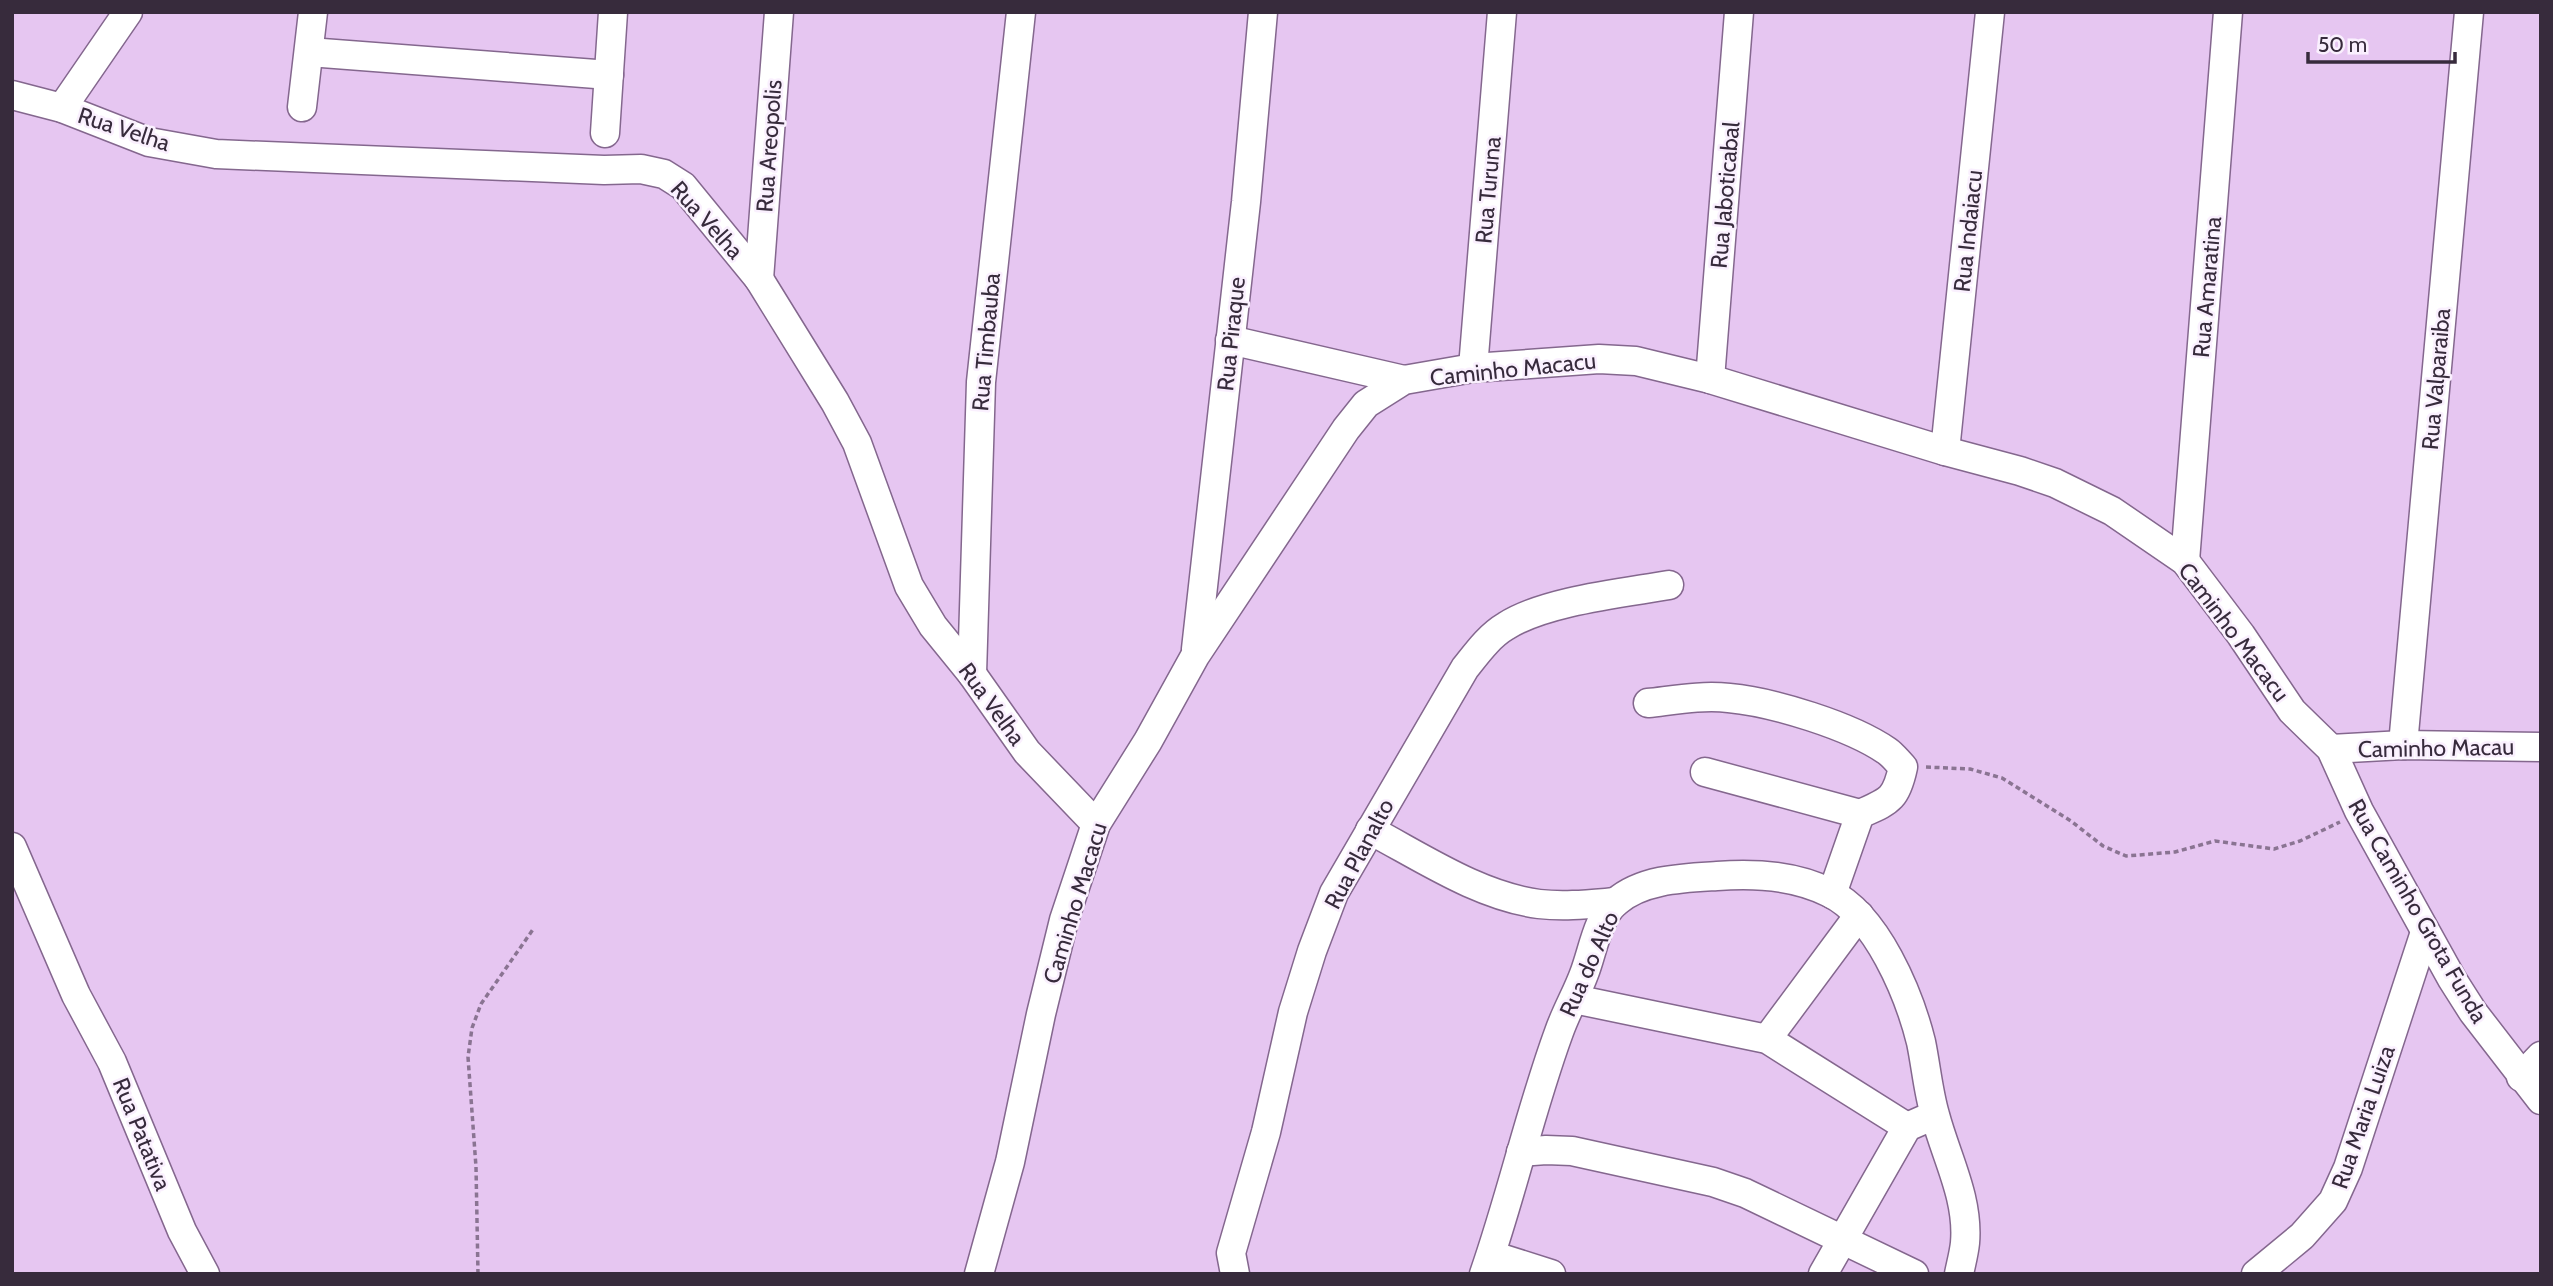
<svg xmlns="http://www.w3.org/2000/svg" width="2553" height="1286" font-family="Cabin,sans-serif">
<rect width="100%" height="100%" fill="#e6c6f1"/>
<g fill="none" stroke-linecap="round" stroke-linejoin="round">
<defs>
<g id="minor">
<path d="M309,52l300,23"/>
<path d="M12,95l50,13 87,34 67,12 388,16 37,-1 23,5 19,12 76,93 76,123 22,41 52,143 24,40 39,48 55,78 69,72"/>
<path d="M302,107l11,-95"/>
<path d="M62,108l66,-96"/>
<path d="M605,133l8,-121"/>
<path d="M759,279l20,-267"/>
<path d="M1230,340l174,40"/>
<path d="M1473,368l29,-356"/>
<path d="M1710,379l29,-367"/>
<path d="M1945,451l45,-439"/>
<path d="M2185,561l43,-549"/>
<path d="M1196,649l50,-447 17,-190"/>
<path d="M972,674l9,-292 40,-370"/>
<path d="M1648,703c27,-3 54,-8 81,-5 44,4 122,28 158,53 6,4 11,11 16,16 -7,33 -14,34 -43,47l-28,80"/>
<path d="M2403,745l66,-733"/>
<path d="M2331,749l72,-4 138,2"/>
<path d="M1705,772l155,42"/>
<path d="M1370,830c53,28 109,66 169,74 26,3 52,0 77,-2"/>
<path d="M12,847l64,148 36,67 70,169 23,43"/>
<path d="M1574,999l193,40 140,88"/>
<path d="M1767,1039l92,-124"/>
<path d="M2521,1077l20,-21"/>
<path d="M1521,1152l25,-2 26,1 141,31 32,11 169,81"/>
<path d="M1491,1255l60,19"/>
<path d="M979,1274l31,-112 31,-148 23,-94 32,-96 52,-83 47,-85 151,-227 20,-25 38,-24 69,-12 126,-9 37,2 74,18 235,72 75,20 35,12 57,28 73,50 56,74 51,76 39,38 28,62 93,168 21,33 68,88"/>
<path d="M1235,1274l-4,-21 35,-121 27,-120 19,-61 22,-58 131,-225c12,-15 24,-32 41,-42 39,-25 117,-33 163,-41"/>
<path d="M1484,1274c28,-80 46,-163 75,-242 7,-20 18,-39 25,-58 9,-23 13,-56 32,-72 26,-23 68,-24 101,-26 38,-3 78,-1 113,17 47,23 79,101 91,149 5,24 7,49 14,73 11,42 34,83 30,128 -1,10 -4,21 -6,31"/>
<path d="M1823,1274l84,-147 16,-7"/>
<path d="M2256,1274l46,-38 31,-35 15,-33 77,-236"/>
</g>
</defs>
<use href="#minor" stroke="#84678e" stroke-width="31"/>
<g stroke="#8a7492" stroke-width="3.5" stroke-dasharray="5 3.5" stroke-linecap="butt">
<path d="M1926,767l44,2 32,9 69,43 32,25 23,10 49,-4 40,-11 59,8 26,-8 40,-19"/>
<path d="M478,1274l-2,-107 -8,-110 4,-29 9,-24 53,-76"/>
</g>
<use href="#minor" stroke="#fff" stroke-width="28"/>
</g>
<g text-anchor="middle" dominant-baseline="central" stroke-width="5" stroke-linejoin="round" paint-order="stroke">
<g font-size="23" fill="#372b3c" stroke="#faf0fe">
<text transform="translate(124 129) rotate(18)">Rua Velha</text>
<text transform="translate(769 146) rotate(-86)">Rua Areopolis</text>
<text transform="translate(1488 190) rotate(-85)">Rua Turuna</text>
<text transform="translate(1725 195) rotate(-85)">Rua Jaboticabal</text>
<text transform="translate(707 220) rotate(48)">Rua Velha</text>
<text transform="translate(1968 231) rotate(-84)">Rua Indaiacu</text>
<text transform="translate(2207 287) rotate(-85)">Rua Amaratina</text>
<text transform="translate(1231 334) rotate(-84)">Rua Piraque</text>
<text transform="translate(986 342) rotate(-85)">Rua Timbauba</text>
<text transform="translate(1513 369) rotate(-6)">Caminho Macacu</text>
<text transform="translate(2436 379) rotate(-85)">Rua Valparaiba</text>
<text transform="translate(2234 632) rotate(53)">Caminho Macacu</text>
<text transform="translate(992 704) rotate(54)">Rua Velha</text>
<text transform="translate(2436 748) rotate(-1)">Caminho Macau</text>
<text transform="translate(1359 854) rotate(-62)">Rua Planalto</text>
<text transform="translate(1075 903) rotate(-73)">Caminho Macacu</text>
<text transform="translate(2418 911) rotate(60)">Rua Caminho Grota Funda</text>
<text transform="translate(1589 964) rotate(-66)">Rua do Alto</text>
<text transform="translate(2363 1117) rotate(-71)">Rua Maria Luiza</text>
<text transform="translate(142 1134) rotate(68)">Rua Patativa</text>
</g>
</g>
<rect width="2553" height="1286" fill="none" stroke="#372b3c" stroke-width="28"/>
<path d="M2308 52v10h147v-10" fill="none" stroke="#372b3c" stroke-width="3.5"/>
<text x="2318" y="52" font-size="21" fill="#372b3c" stroke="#faf0fe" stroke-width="5" paint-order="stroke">50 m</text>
</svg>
